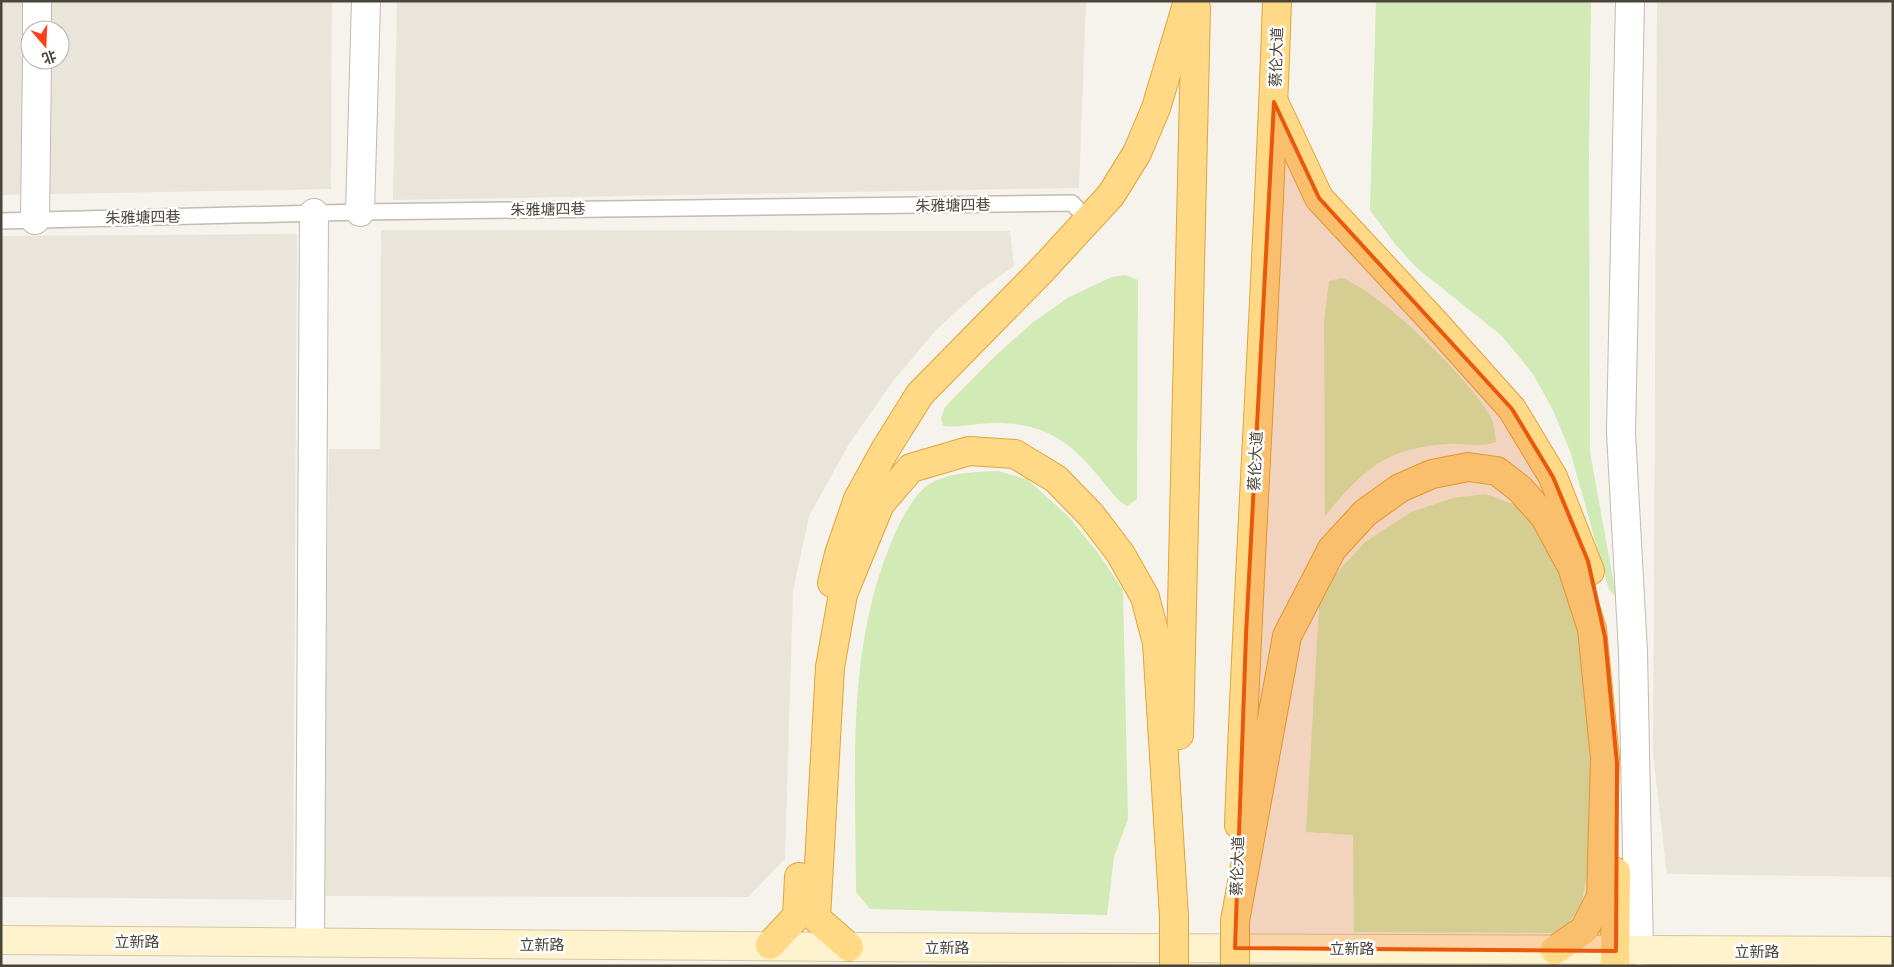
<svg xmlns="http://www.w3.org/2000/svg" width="1894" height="967" font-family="Arial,'Noto Sans SC',sans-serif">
<rect width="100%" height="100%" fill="#f6f3ec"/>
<g fill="#eae5da" fill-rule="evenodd">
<path d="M1,1h331l-1,188 -330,6zM30,30h30v30h-30z"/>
<path d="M397,1h689l-7,187 -686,12z"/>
<path d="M1657,1h236v876l-226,-3 -14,-119z"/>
<path d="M381,230l629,1 4,35 -34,24 -44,40 -43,51 -44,63 -40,72 -16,75 -8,268 -37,38 -425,-1 6,-447h51z"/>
<path d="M297,234l-4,666 -292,-3v-661z"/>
</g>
<g fill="#d2eab5">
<path d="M1376,1h215l-2,152 1,299 26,144 -7,-6 -39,-139 -17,-41 -20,-36 -31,-38 -85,-68 -22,-24 -25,-34z"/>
<path d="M1126,275l12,5 -1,219 -10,7 -8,-5c-37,-44 -56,-76 -119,-78 -19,-1 -40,5 -57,3l-2,-8 4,-11 47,-48 40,-36 37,-26 43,-20z"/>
<path d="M1342,278c43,18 120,94 146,134 6,9 7,19 8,30 -15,6 -32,1 -49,2 -62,4 -85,27 -122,72l-1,-195 5,-40z"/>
<path d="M998,471l29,8 41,37 30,37 25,37 5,229 -14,38 -7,58 -237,-6 -14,-17c0,-119 -11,-242 37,-354 6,-15 22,-45 35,-53 20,-13 48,-13 70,-14z"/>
<path d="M1486,494l29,11 19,19 19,34 22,55 9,38 10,185 -13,71 -21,26 -206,-1 -1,-97 -47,-3 13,-225 16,-32 30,-33 46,-30 42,-14z"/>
</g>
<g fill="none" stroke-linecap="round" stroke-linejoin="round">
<defs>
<path id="service" d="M1,221l359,-9 712,-9 16,17"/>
<g id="minor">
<path d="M1630,1l-9,432 12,219 6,299"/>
<path d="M37,30v-29"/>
<path d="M360,212l6,-211"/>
<path d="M35,220l2,-160"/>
<path d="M310,942l4,-729"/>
</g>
<path id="secondary" d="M1,940l848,7 1044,4"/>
<g id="trunk">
<path d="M1274,102l45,96 116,125 77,86 41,68 37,94"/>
<path d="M832,583l7,-29 19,-55 27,-49 35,-56 121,-123 70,-76 26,-42 19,-45 32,-107"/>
<path d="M1179,735l17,-727"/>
<path d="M1239,825c10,-275 29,-549 38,-824"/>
<path d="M1235,921l52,-285 45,-87 33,-36 35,-25 32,-14 36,-7 29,4 23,18 25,28 27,50 20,62 13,129 -4,139 -17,33 -29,20"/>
<path d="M770,945l27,-29 2,-39"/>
<path d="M849,947l-33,-29 14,-251 13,-73 37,-90 31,-36 58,-17 46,3 41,25 35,36 29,38 25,44 12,46 17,274"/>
<path d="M1615,966l1,-94"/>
</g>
</defs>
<use href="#service" stroke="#c2bbae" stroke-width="18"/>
<use href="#minor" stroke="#c2bbae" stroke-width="30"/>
<use href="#secondary" stroke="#d6c79b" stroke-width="30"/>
<use href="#trunk" stroke="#e0a43c" stroke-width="30"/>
<use href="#service" stroke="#fff" stroke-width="15"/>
<use href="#minor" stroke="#fff" stroke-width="28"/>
<use href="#secondary" stroke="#fff3cd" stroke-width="28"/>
<use href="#trunk" stroke="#ffd985" stroke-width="28"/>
<defs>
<g id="trunk-bridge">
<path d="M1235,921v45"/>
<path d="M1174,966v-49"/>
</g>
</defs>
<use href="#trunk-bridge" stroke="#e0a43c" stroke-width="30" stroke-linecap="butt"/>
<use href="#trunk-bridge" stroke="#ffd985" stroke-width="28"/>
</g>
<path fill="#e8590c" fill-opacity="0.2" stroke="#e8590c" stroke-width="4" stroke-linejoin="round" d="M1274,102l45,96 193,211 41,68 35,84 17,76 12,127 -1,187 -381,-3 11,-313z"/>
<g text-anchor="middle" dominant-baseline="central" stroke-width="5" stroke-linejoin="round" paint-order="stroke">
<g font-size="15" fill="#4b4439" stroke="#fff">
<text transform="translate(1276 57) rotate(-88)">蔡伦大道</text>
<text transform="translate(953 205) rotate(-1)">朱雅塘四巷</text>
<text transform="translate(548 209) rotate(-1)">朱雅塘四巷</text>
<text transform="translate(143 217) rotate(-1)">朱雅塘四巷</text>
<text transform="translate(1255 461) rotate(-87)">蔡伦大道</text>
<text transform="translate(1237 866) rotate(-88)">蔡伦大道</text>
<text x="137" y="941">立新路</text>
<text x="542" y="944">立新路</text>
<text x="947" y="947">立新路</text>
<text x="1352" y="948">立新路</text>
<text x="1757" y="951">立新路</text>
</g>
</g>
<rect width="1894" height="967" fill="none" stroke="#4b4439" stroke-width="5"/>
<g transform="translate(45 45) rotate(161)"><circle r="24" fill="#ffffff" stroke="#b7b4b0"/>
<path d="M0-4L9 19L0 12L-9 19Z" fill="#fc3f1d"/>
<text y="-8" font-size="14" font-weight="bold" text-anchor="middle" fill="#4b4439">北</text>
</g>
</svg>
